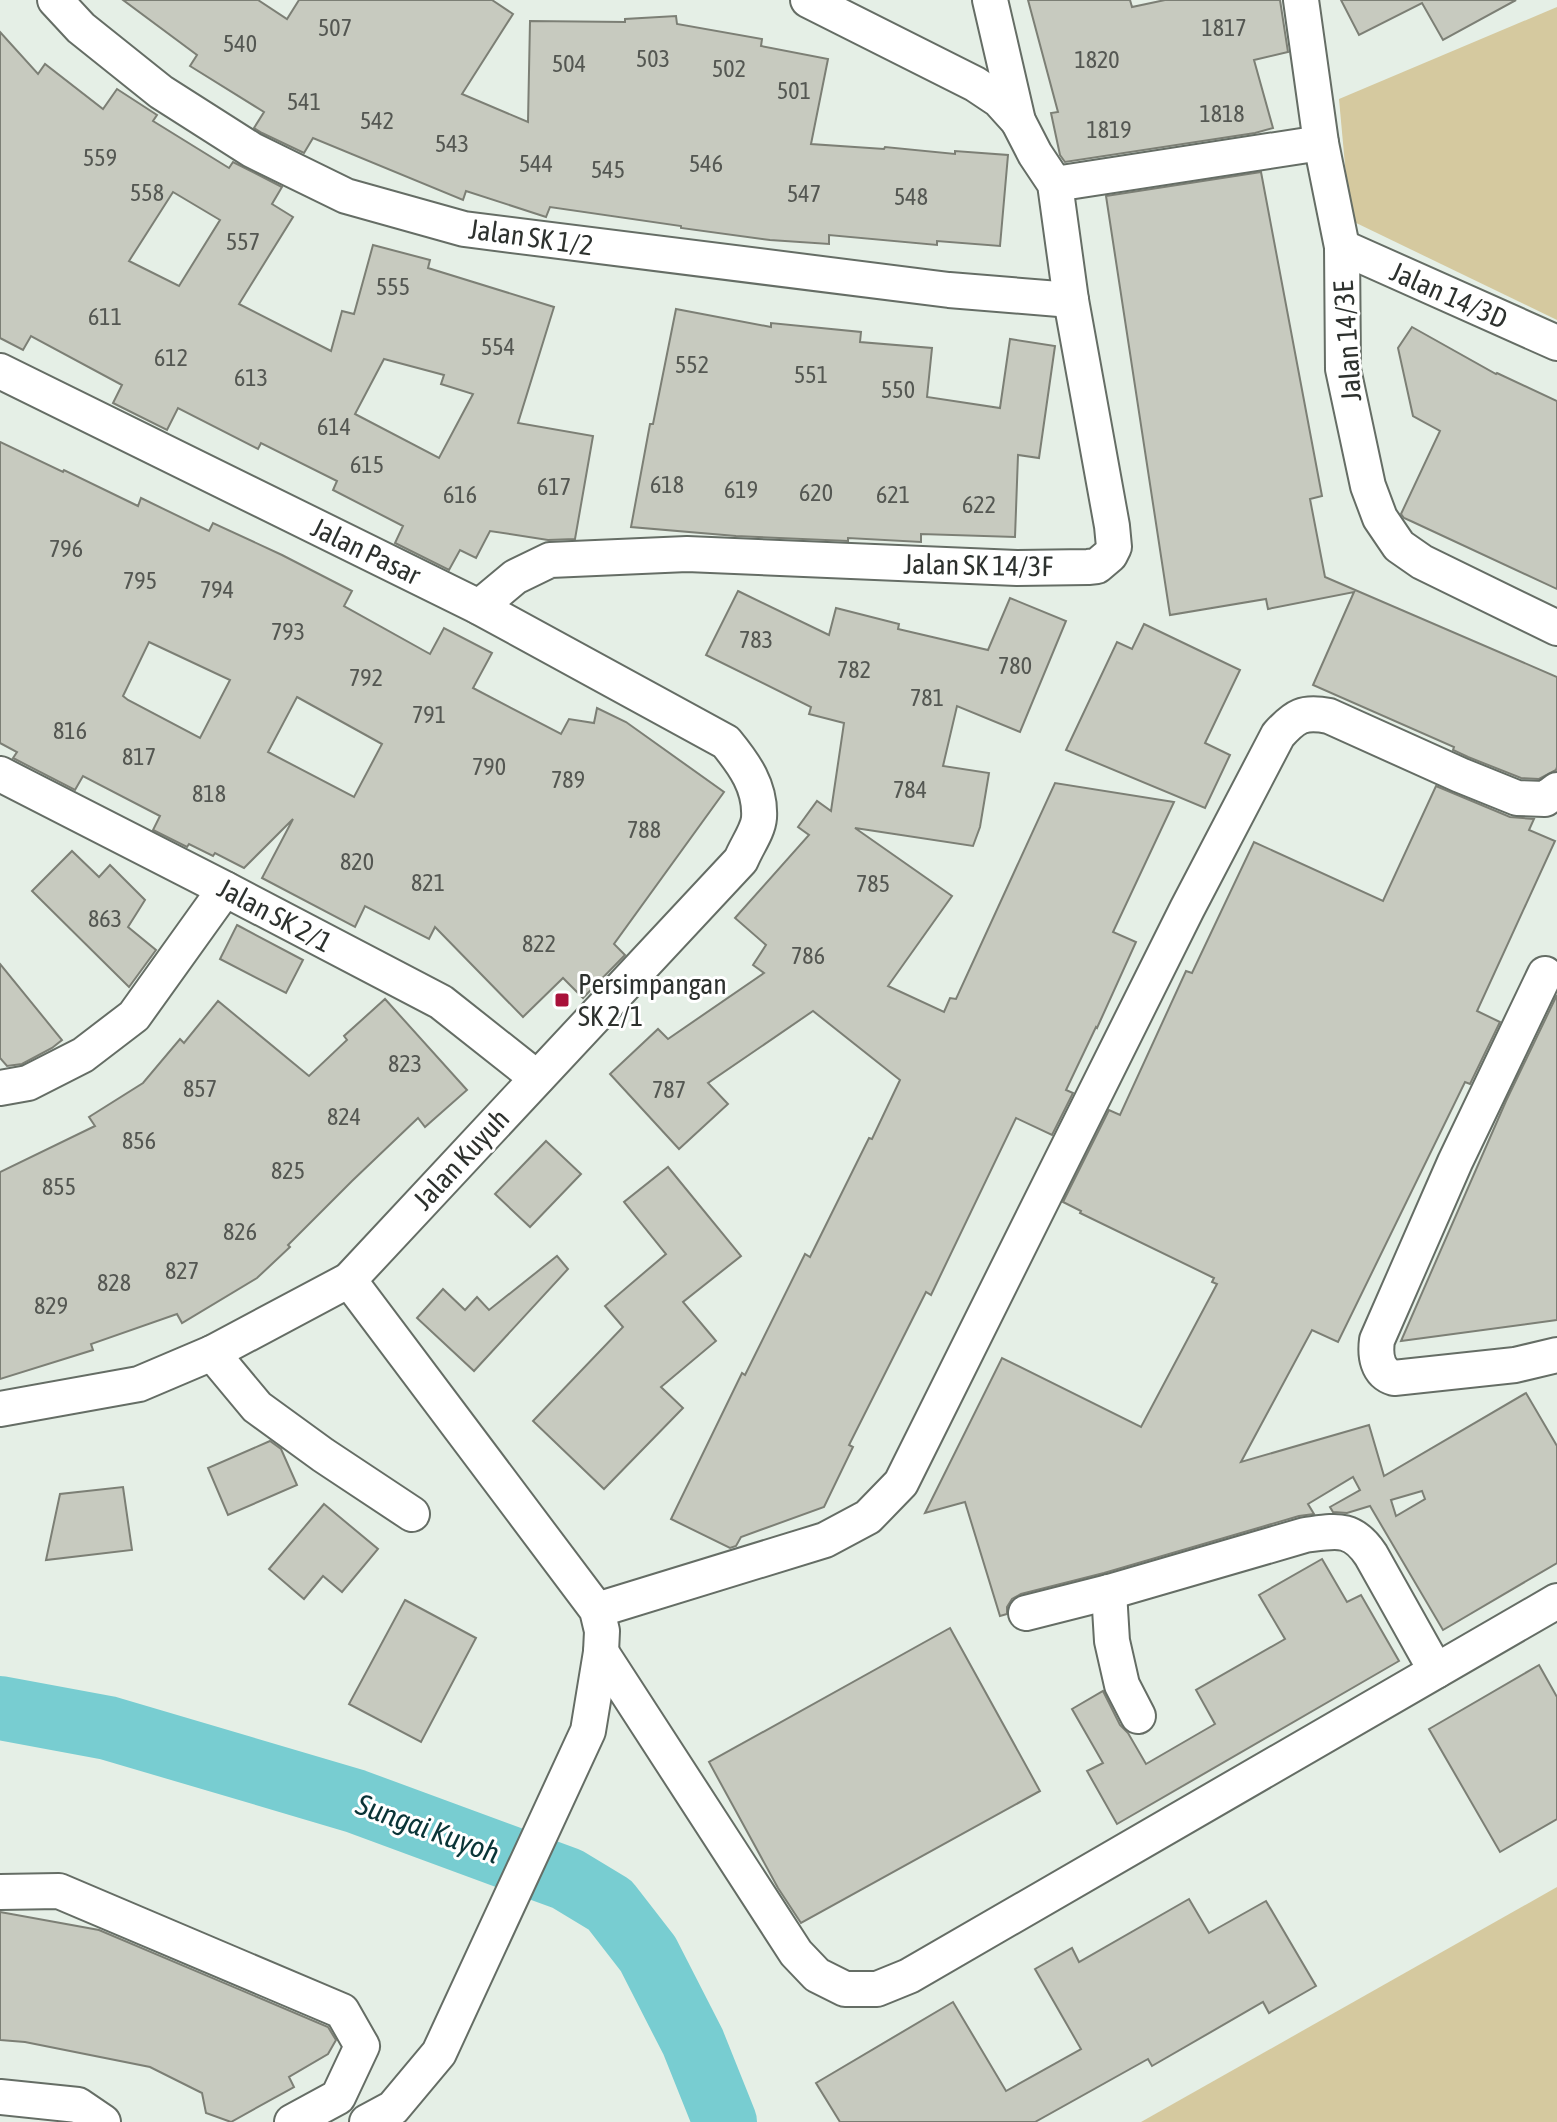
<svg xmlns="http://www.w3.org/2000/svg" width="1557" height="2122" font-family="'Asap Condensed',sans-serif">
<rect width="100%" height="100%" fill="#e5efe6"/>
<g fill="#d5c99f">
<path d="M1557,7v313l-207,-100 -11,-121z"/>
<path d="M1557,1887v235h-416z"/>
</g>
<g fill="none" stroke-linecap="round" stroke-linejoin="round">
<path stroke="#78cdd1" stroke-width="64" d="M0,1708l108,20 247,73 212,78 43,26 38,49 45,88 32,80"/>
</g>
<g fill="#c7cabf" stroke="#7c7f75" stroke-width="2" fill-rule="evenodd">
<path d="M123,0h135l29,19 12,-19h193l21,14 -51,80 66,28 2,-101 95,1v-3l51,-3 1,8 85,15 -1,7 67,13 -17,85 73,5 1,-2 70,7v-3l53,4 -8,91 -63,-5v4l-108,-10v9l-59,-4 -89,-12v-2l-131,-19 -4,10 -80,-26 -3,9 -150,-62 -9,15 -42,-20 -8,-5 10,-16 -74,-46 7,-11z"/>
<path d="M1028,0h102l2,7 33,-7h115l8,52 -34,8 19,68 -18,5 -190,29 -5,-7 -9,-42 7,-1z"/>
<path d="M1341,0h175l-73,40 -21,-37 -63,32z"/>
<path d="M0,32l38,42 7,-10 58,45 14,-20 40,26 -4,6 76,47 4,-6 49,25 -10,17 21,13 -54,87 92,47 11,-40 12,3 19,-69 57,15 -2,8 126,39 -36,116 75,13 -18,103 -27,1 -58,-9 -14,27 -16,-8 -11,20 -54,-27 8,-17 -70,-36 4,-9 -76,-38 -3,6 -80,-41 -11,22 -54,-27 9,-18 -91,-49 -8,14 -23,-12zM173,192l47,28 -41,66 -50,-25zM384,359l60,16 -3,9 32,10 -34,64 -84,-44z"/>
<path d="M1261,172l61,324 -12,3 15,78 232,100v90l-1,3 -17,9 -18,-1 -53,-21 -15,-7 1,-3 -141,-62 41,-93 -86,17 -2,-10 -96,16 -64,-419z"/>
<path d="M676,309l95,18v-4l90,9 -1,10 72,6 -5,49 73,11 10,-69 45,7 -16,112 -21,-3 -3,82 -94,-3v8l-73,-4v3l-112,-5 -105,-9 19,-103h3z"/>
<path d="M1412,327l84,47 1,-1 60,28v188l-144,-67 -9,-4 -3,-4 39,-83 -27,-15 -15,-68z"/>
<path d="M0,442l63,30 1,-2 74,36 3,-8 68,33 4,-8 69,32 70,36 -8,15 86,48 14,-26 48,25 -19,35 88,46 8,-15 25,4 3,-15 29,14 98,70 -110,152 11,11 -42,43 -20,-20 -40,39 -88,-90 -6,12 -64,-33 -10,21 -93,-49 31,-59 -49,49 -29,-15 -2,3 -24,-12 -2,3 -34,-17 7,-14 -77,-40 -8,14 -62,-32 4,-6 -17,-9zM149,642l81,38 -30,58 -72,-38 -5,-4zM297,697l85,47 -28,53 -86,-45z"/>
<path d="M738,591l91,44 7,-27 63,16 -1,5 90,21 22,-52 56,23 -46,111 -63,-26 -14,60 46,7 -9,54 -7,19 -118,-18 97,68 -64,90 56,26 6,-14 6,1 99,-216 119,19 -61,130 23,10 -39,86 -1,-1 -30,63 7,3 -21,42 -36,-17 -85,177 -5,-3 -77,153 4,2 -29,60 -83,30 -5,9 -6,2 -59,-29 71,-146 3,2 60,-121 5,3 59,-119 3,1 28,-59 -87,-69 -105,72 20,21 -49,45 -69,-75 48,-45 10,10 96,-66 -11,-8 13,-20 -31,-27 74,-83 -11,-8 19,-26 14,10 13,-88 -35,-9 2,-7 -105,-52z"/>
<path d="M1144,624l96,46 -35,73 25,12 -25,53 -139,-58 51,-108 15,7z"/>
<path d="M1436,786l74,31 24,2 -5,11 26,11 -78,170 23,11 -30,62 -5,-2 -127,260 -26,-12 -71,132 128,-37 15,51 142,-83 31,53v117l-114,67 -73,-124 -23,7 -14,-1 -3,-5 30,-17 -7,-13 -45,27 6,10 -15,2 -195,57 -83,21 -9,5 -5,8v7l-7,2 -35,-114 -40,11 77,-155 139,69 76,-143 -5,-2 2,-4 -134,-65 1,-2 -18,-9 46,-92 11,5 66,-144 6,2 62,-131 129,59zM1422,1491l3,8 -29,17 -5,-16z"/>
<path d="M72,851l27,26 11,-12 35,35 -17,27 28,23 -27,37 -97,-96z"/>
<path d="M237,925l66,35 -17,33 -66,-34z"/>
<path d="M0,964l62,76 -10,8 -30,16 -15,2 -7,-8z"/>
<path d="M1557,995v325l-156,21 105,-240z"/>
<path d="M385,999l82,91 -42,37 -7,-9 -66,63 -64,64 2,2 -33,31 -75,45 -5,-9 -86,30 2,6 -93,29v-207l95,-46 -6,-9 54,-34 37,-44 4,4 34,-42 91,75 38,-36 -3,-4z"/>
<path d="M546,1141l35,33 -51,53 -35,-33z"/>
<path d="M668,1167l73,89 -58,46 33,39 -55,46 22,21 -79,81 -71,-68 90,-94 -18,-21 61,-52 -42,-52z"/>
<path d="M557,1256l11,13 -94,102 -57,-53 26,-29 22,21 12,-13 12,13z"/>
<path d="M270,1441l11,8 16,36 -69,30 -20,-47z"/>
<path d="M123,1487l9,63 -86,10 14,-66z"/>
<path d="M324,1504l54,45 -36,43 -19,-16 -19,23 -35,-30z"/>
<path d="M1322,1559l25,43 14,-7 38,66 -282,163 -30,-53 16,-8 -31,-54 31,-18 17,34 8,8 18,31 69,-40 -19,-34 89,-51 -26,-44z"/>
<path d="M405,1600l71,38 -55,104 -72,-38z"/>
<path d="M950,1628l90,163 -239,132 -23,-35 -69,-126z"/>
<path d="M1539,1665l18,32v122l-57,33 -71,-123z"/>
<path d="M1189,1899l20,34 57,-32 50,85 -47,27 -6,-11 -111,64 -4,-7 -113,63h-195l-24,-39 137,-81 53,89 75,-42 -46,-80 37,-21 7,14z"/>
<path d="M0,1912l99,18 229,97 8,13 -8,14 -39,23 5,10 -63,35 -25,-9 -4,-20 -52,-26 -125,-25 -25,-2z"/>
</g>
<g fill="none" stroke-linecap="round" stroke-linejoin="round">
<defs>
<g id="minor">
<path d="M55,0l26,28 80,64 91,58 94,46 118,33 485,61 122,10"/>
<path d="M808,0l167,84 24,16 19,21"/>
<path d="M1301,0l20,143 21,104 1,122 25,117 12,32 19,28 23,16 135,66"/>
<path d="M1055,184l266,-41"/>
<path d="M1342,247l215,96"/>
<path d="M0,371l479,236 247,135c18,22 35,45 33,76 -1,13 -13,29 -18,42l-392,420 -137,73 -73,31 -139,25"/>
<path d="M479,607l36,-30 35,-17 137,-6 330,14 71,-1 9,-1 13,-11 4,-8 -2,-21 -41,-226 -16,-116 -20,-30 -17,-33 -28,-121"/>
<path d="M0,774l225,115 216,113 96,76"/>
<path d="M1545,974l-90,188 -78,178c-2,15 0,33 17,38l121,-13 42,-10"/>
<path d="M0,1088l28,-5 55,-28 51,-39 91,-127"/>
<path d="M349,1280l248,330 5,21 -1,21 -13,79 -149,322 -46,55 -26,14"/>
<path d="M212,1353l45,54 66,48 89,59"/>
<path d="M1109,1592l3,49 10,44 16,31"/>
<path d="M597,1610l228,-70 43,-23 33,-34 286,-574 91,-174c17,-19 25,-24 51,-19l131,59 57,23 28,1 12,-9"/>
<path d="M1026,1613l83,-21 196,-57c31,-4 47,-9 66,20l65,116"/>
<path d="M601,1652l195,301 21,22 28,14h32l32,-13 648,-375"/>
<path d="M0,1892l59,-1 283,120 20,35 -24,51 -46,25"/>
<path d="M0,2097l78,8 25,17"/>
</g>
</defs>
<use href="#minor" stroke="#656d65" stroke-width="38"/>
<use href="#minor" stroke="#fff" stroke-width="34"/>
</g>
<rect fill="#a9113a" stroke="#fff" stroke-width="3" x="554" y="992" width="16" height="16" rx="4"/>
<g text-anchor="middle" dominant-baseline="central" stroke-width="6" stroke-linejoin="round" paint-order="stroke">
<g font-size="24" fill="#545752">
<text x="335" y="27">507</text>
<text x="1224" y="27">1817</text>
<text x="240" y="43">540</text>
<text x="653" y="58">503</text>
<text x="1097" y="59">1820</text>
<text x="569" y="63">504</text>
<text x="729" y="68">502</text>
<text x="794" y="90">501</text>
<text x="304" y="101">541</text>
<text x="1222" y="113">1818</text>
<text x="377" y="120">542</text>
<text x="1109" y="129">1819</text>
<text x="452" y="143">543</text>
<text x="100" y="157">559</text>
<text x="536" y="163">544</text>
<text x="706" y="163">546</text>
<text x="608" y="169">545</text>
<text x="147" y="192">558</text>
<text x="804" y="193">547</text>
<text x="911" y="196">548</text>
<text x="243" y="241">557</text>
<text x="393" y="286">555</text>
<text x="105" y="316">611</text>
<text x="498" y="346">554</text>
<text x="171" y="357">612</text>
<text x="692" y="364">552</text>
<text x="811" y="374">551</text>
<text x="251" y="377">613</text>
<text x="898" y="389">550</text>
<text x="334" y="426">614</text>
<text x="367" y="464">615</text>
<text x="667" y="484">618</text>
<text x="554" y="486">617</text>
<text x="741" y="489">619</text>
<text x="816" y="492">620</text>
<text x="460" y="494">616</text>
<text x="893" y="494">621</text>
<text x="979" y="504">622</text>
<text x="66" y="548">796</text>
<text x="140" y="580">795</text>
<text x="217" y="589">794</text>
<text x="288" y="631">793</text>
<text x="756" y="639">783</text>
<text x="1015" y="665">780</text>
<text x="854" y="669">782</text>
<text x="366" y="677">792</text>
<text x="927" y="697">781</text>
<text x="429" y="714">791</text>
<text x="70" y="730">816</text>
<text x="139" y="756">817</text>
<text x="489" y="766">790</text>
<text x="568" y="779">789</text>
<text x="910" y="789">784</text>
<text x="209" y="793">818</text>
<text x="644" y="829">788</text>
<text x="357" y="861">820</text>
<text x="428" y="882">821</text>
<text x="873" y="883">785</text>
<text x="105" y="918">863</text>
<text x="539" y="943">822</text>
<text x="808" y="955">786</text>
<text x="405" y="1063">823</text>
<text x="200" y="1088">857</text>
<text x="669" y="1089">787</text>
<text x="344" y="1116">824</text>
<text x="139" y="1140">856</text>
<text x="288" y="1170">825</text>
<text x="59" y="1186">855</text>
<text x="240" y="1231">826</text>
<text x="182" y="1270">827</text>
<text x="114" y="1282">828</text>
<text x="51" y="1305">829</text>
</g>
<g font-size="28" fill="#2d312e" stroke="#fff">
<text transform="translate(531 237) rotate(8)">Jalan SK 1/2</text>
<text transform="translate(1449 295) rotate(24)">Jalan 14/3D</text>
<text transform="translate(1347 341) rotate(-94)">Jalan 14/3E</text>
<text transform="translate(366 551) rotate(26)">Jalan Pasar</text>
<text transform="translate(978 565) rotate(1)">Jalan SK 14/3F</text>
<text transform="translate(275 915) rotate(28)">Jalan SK 2/1</text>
<text transform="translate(461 1159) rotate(-47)">Jalan Kuyuh</text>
</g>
<g font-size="28" fill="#2d312e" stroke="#fff" text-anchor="start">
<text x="578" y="984">Persimpangan<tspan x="578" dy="32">SK 2/1</tspan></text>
</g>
<g font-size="30" font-style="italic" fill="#0a3437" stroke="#fff">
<text transform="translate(428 1828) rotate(20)">Sungai Kuyoh</text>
</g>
</g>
</svg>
